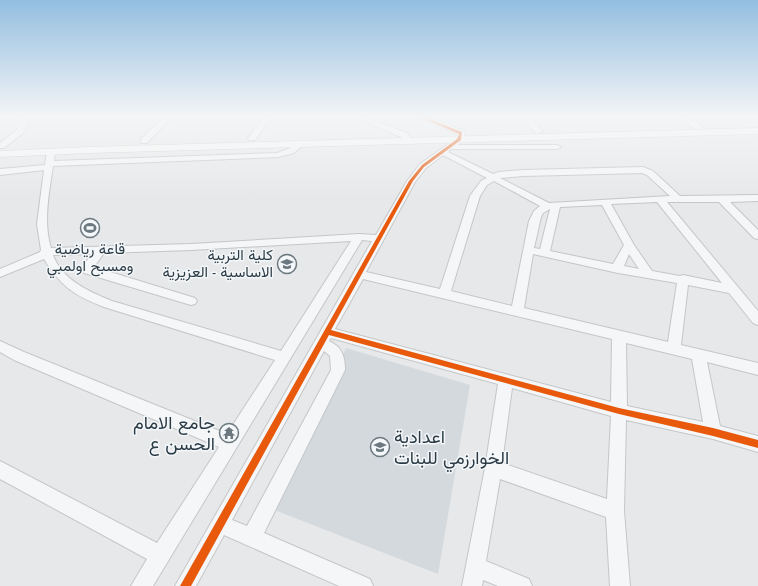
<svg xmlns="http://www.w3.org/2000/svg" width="758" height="586" font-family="Jost,Vazirmatn,sans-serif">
<rect width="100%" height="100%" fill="#e6e8ea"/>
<path fill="#d4d9dd" d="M346,348l124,37 -32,189 -166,-65z"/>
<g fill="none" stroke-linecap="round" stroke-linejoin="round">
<path fill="#b4ccd5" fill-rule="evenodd" d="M546,116h11l8,3 -3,2z"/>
<defs>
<g id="minor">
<path d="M18,116h7l3,8 -5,9 -19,15h-4v-5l17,-13 3,-6z"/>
<path d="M165,116h82l-3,2 -74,1 -23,24h-6v-4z"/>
<path d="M265,116h7l-17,24h-6l-1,-2z"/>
<path d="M353,116h9l45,17 6,8 -4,2h-3l-5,-6z"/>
<path d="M416,116h9l39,15 1,2 -2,7 -5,5h99l4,2 -4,2h-106l-3,3 45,22 6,-2 24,-2 120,-3 10,4 27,25 78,-1v6l-28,1 28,28v9l-4,-1 -35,-36h-52l91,109v14l-5,-2 -24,-30 -41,-8 -7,60 77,18v12l-51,-13 13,64 38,10v16l-45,-13 -87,-19 -2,91 6,75h-20l-4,-69 -106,-38 -14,82 43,18 3,7h-34l-15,-6 -1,6h-20l23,-118 13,-84 -167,-46 -2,3c13,6 16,15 16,29l-81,163 106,46 3,7h-34l-115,-51 -28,51h-21l197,-345 -10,-1 -209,346h-22l16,-27 -147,-80v-18l157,82 62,-96 -205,-87 -14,-8v-11l24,11 203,82 48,-74 -171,-53c-30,-12 -43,-20 -60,-48l-44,18v-8l40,-17 1,-2 -4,-26 7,-54 -44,5v-6l45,-4 2,-14 4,-2 4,2 -1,10 223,-8 11,-4 12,-7 4,2 -10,9 -16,4 -225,9c-4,27 -10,56 -2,82l140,-4 168,-10 17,1 31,-54 13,-17 35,-25 2,-5zM443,155l44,23 -6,3 -11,15 -30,93 -74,-17 49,-90 11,-14zM642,173l5,2 23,21 -121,7 -49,-25 23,-2zM494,181l46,25 -6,5 -5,10 -17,85 -61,-15 29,-95 7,-11zM657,202l65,81 -39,-8 -3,1 -28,-5 -18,-26 -23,-41zM602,205l22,40 -11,19 -63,-13 10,-44zM550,209l-10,40 -6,-1 7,-31 2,-4zM351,241l-70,110 -169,-50c-22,-9 -50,-21 -59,-46l39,-1 -10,13 2,6 107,32 4,-1 2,-3 -2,-3 -101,-31 10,-14 87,-3zM533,254l85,19 59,10 -9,59 -144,-34zM629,254l10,15 -15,-3zM363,279l249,60 -1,63 -276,-73zM626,343l66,16 11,63 -76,-16zM324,351l6,5 1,14 -84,156 -15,-6zM512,388l99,28 -4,83 -105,-36z"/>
<path d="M518,116l10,1 15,14 -4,2h-3l-12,-14z"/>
<path d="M677,116h8l18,11 -1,2h-6z"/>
</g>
<path id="major" d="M758,128v6l-669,19 -89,4v-6l89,-4z"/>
</defs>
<use href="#minor" stroke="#c4c6c8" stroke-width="2"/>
<use href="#major" stroke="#c2c5c8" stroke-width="1"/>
<use href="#minor" fill="#f5f6f7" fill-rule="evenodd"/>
<use href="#major" fill="#f8f8f8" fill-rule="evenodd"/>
<defs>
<path id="cycleway" d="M417,116h5l40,16 -1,8 -37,27 -11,14 -82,149 288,78 94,20 45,12v8l-45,-12 -94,-22 -290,-79 -138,251h-11l229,-405 13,-16 35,-26 2,-5z"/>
</defs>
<use href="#cycleway" stroke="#f4f7f9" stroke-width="2"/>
<use href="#cycleway" fill="#e8590c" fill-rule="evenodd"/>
</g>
<linearGradient id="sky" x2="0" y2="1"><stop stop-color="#93bee0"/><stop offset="0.59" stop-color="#f4f5f6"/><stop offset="1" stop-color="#f4f5f6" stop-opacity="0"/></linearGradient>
<rect width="758" height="198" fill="url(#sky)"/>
<defs>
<symbol id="stadium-ring" viewBox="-11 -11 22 22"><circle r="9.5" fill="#f4f7f9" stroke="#6c787f" stroke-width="1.5"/><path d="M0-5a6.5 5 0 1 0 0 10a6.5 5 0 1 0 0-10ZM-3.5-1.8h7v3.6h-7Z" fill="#6c787f"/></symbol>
<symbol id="university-ring" viewBox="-11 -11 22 22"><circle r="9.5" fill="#f4f7f9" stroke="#6c787f" stroke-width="1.5"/><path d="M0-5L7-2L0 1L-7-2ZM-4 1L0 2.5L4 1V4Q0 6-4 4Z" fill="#6c787f"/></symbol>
<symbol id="temple-ring" viewBox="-11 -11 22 22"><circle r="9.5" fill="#f4f7f9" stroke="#6c787f" stroke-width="1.5"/><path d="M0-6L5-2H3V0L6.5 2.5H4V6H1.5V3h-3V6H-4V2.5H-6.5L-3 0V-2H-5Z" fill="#6c787f"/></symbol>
<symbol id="school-ring" viewBox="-11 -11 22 22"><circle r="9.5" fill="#f4f7f9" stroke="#6c787f" stroke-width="1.5"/><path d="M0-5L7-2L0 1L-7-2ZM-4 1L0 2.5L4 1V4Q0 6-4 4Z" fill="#6c787f"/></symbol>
</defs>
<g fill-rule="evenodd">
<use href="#stadium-ring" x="79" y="217" width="22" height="22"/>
<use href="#university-ring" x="276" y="253" width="22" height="22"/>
<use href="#temple-ring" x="218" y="422" width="22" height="22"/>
<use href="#school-ring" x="369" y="436" width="22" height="22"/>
</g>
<g text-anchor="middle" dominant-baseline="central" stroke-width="3" stroke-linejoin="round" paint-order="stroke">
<g font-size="15" fill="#2b3b45" stroke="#f4f7f9">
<text x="90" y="249">قاعة رياضية<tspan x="90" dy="17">ومسبح اولمبي</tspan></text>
<text x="273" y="255" text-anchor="end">كلية التربية<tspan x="273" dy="17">الاساسية - العزيزية</tspan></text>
</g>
<g font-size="18" fill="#2b3b45" stroke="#f4f7f9" text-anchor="end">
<text x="215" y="423">جامع الامام<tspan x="215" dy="21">الحسن ع</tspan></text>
<text x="394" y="437" text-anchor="start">اعدادية<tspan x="394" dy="21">الخوارزمي للبنات</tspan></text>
</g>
</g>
</svg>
